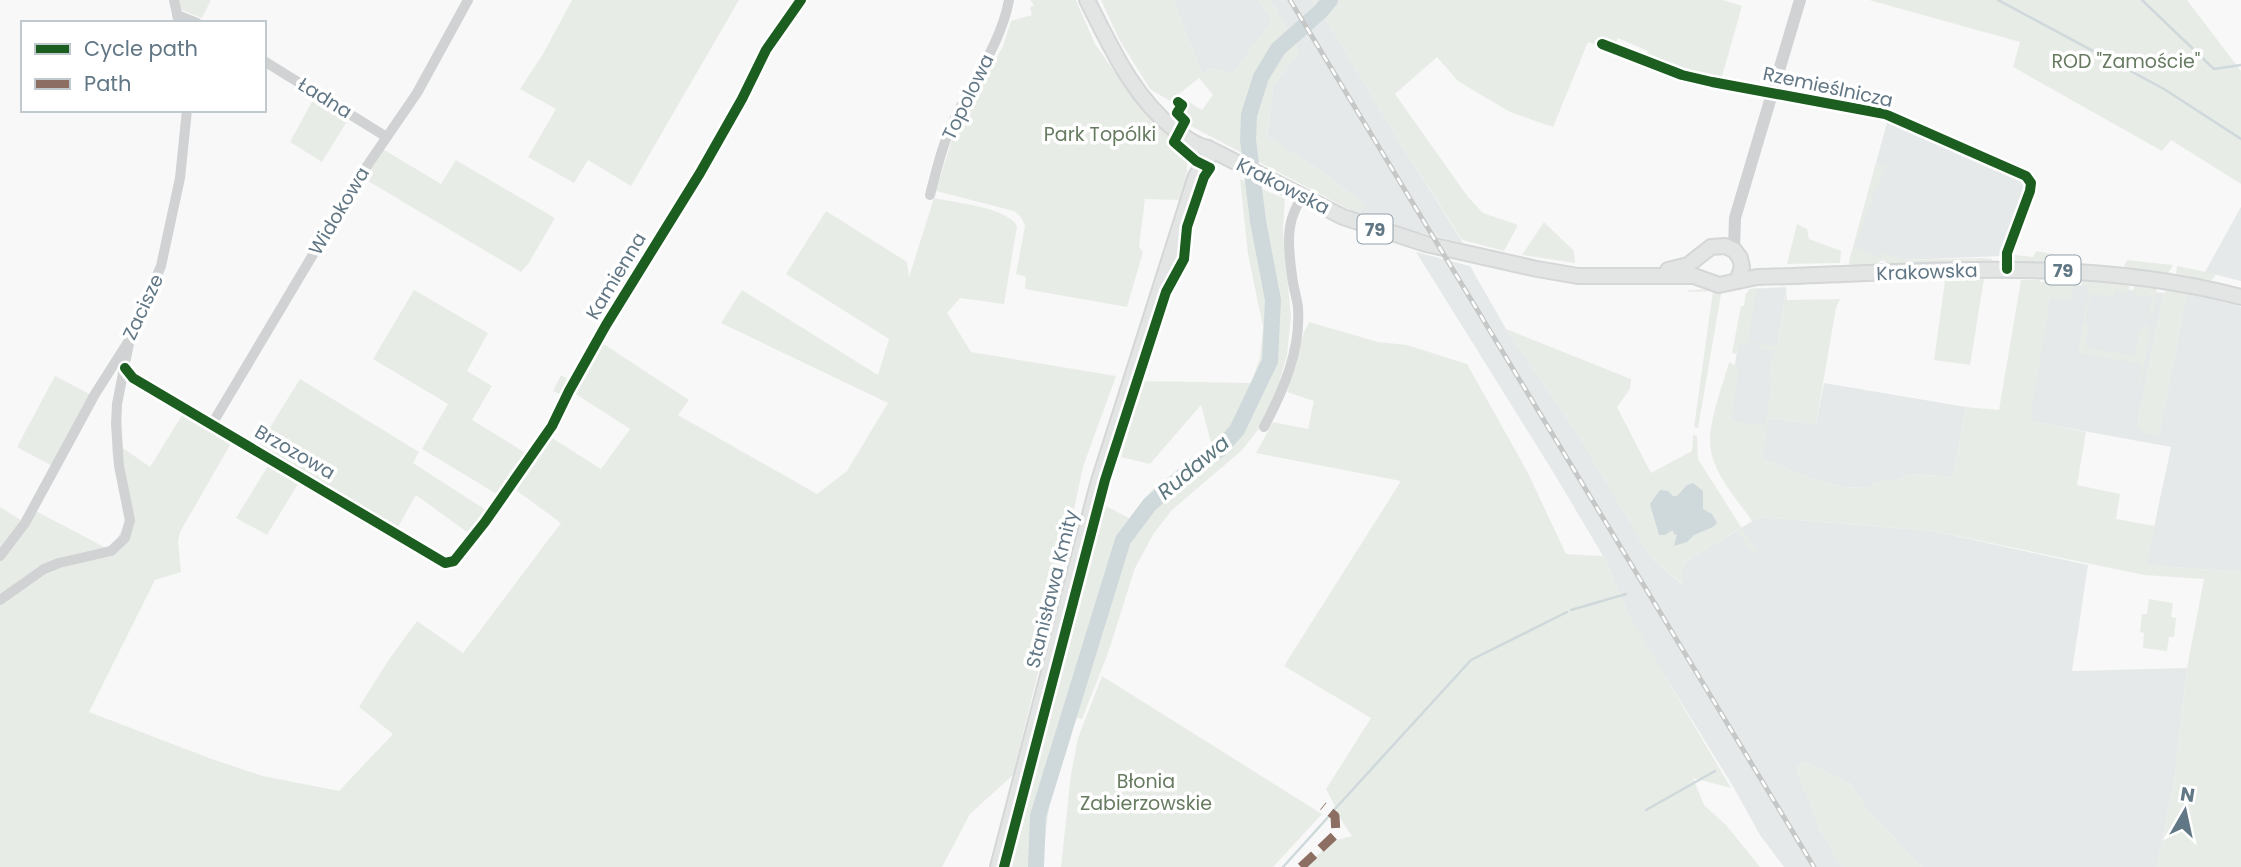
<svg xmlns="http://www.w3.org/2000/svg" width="2241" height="867" font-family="Poppins,sans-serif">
<rect width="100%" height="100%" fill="#f8f8f8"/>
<g fill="#e6e9e9">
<path d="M1173,0h86l13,20 -38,53 -24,-4 -8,5z"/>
<path d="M1270,0h42l17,24 69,115 65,104 -63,-15 -41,-15 6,-8 -43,-33 -55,-35 6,-50 26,-36z"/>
<path d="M1888,119l135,61 4,8 -9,25 -4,4 -11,39 -154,6z"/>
<path d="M2241,207v74l-36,-9z"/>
<path d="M1416,252l54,14 36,63 75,111 71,119 30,25 -1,-10 4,-12 74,-45 174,14 155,34 -16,106 115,-3 -13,114 -17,85h-235l-55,-57 -17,-27 -46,-21 -8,5 24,62 22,38h-58l-24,-32 -26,-47 -101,-164 -30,-68 -48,-81z"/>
<path d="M2052,283l112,10 -27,133 22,9 28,-143 54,15v265l-95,-7 25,-118 -142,-26z"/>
<path d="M1786,287l-18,131 48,6 8,-41 142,24 -13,70 -41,-3 -17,7 -12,-1 -17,8 -23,-1 -31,-8 -50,-21 4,-29 -35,-5 4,-60 11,-70 4,-5z"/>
</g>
<g fill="#e8ece6">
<path d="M178,0h33l-9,18 -23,-9z"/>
<path d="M572,0h167l-108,186 -43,-26 -14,23 -46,-26 28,-48 -36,-20 23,-35z"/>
<path d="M1030,0h46l19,44 37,52 25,29 16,12 1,9 14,10 -2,25 -7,19 -34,-1 -6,48 4,5 -16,55 -102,-18 1,-12 -10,-3 9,-48 -4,-9 -7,-6 -78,-20 17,-55 50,-90 8,-25 21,-6 -2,-7 4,-3z"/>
<path d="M1101,0h72l29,74 8,-5 24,4 38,-53 -13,-20h11l29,51 -26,36 -6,50 55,35 43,33 -6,8 -7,-2 -165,-87 -1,-6 -5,-4 4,-8 -3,-3 4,-3 16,10 11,-15 -14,-17 -29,23 -20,-12 -31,-50z"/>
<path d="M1312,0h411l19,6 -21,74 -32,-6 -43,-18 2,-5 -30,-13 -3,6 -11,-4 -3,7 -13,-5 -35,85 -43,-15 -52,-31 -21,-24 -42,37 73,103 15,16 35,12 -14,26 -42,-11 -64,-101 -69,-115z"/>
<path d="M1869,0h318l54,71v113l-70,-44 -9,11 -149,-84 7,-25z"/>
<path d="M315,96l34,22 -27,44 -32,-20z"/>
<path d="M381,148l60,36 15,-24 99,58 -27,46 -7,8 -158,-94z"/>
<path d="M1876,163l9,4 -9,24 -2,-1 -2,4 2,2 -20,51 27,11 3,-6 18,8 81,-2 9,1v3l-16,1 -1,-3 -5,1v2l-84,4 -1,-7h-5l-2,7 -28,1 -1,-6z"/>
<path d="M1240,179l45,20 -2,32 8,86 -4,38 -12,43 -17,32 -17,21 -69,59 -18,23 -19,35 -28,88 -25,63 -9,-2 -21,69 -11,81h-35l100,-361 25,13 21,-29 61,-40 -12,-45 -51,59 -29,-7 23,-76 107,2 9,-25 3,-31 -15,-73z"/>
<path d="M934,198c22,5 72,9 83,28l-13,78 -44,-6 -13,15 24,39 145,24 -33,91 -39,181 -31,127 -43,39 -28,53h-942v-309l36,-47 68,36 10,-2 11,-22 -13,-72 2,-50 7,1 2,46 27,19 34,-55 49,28 -53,92 -2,9 3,31 -26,8 -66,132 120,46 54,18 76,15 54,-57 -34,-27 29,-46 29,-40 46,32 98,-130 -48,-35 36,-52 52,33 29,-40 -62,-40 -5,7 -10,-5 8,-16 10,6 25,-42 93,61 -11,15 139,79 30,-23 41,-68 -167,-80 21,-33 136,85 11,-36 -103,-65 40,-63 81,51 2,15z"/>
<path d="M1544,222l30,29 1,12 -53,-8z"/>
<path d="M1797,224l10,5 2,10 32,12 -1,12 -53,1z"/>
<path d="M2014,249l1,6 18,2 3,-6 28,5 -2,8h-44l-6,-6z"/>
<path d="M2127,260l46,5 -6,10 -41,-6 -2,-3z"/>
<path d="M2177,266l39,8 -4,6 -36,-4z"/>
<path d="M2068,277l6,3 -3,18 -3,2 -18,-2 -20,123 56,11 -9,53 43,9 -4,25 39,7 -8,39 94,7v295h-84l17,-85 13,-114 17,-89 -60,-4 -211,-44 -174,-14 -7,4c-16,-23 -42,-51 -42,-80 0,-24 13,-56 19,-79l10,5 -3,7 2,1 -7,46 34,5 7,-45h-4l5,-30 -12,-2v-4l-22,-2 -3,11 -4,-1 9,-47h3l2,-12 4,-5 10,-1 -4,4 -8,50 30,4 8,-59 1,13 53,-1 -4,9 -20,116 -48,-6 -6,40 50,21 31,8 23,1 17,-8 12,1 17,-7 41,3 13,-70 33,3 22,-130h19v2h4v-2z"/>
<path d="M2083,278l47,5 -2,10 -13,-3 -1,6 -24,-2 -5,30 4,1 -4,22 48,9 3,-1 3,-24 3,-1 1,-6c2,1 4,2 5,3 4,6 -7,52 -10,62l-1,1 5,-26 -64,-11 10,-59v-8h-7z"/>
<path d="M1984,279l-14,86 -36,-5 11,-79z"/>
<path d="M2134,283l23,5 -4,26 -8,3v-3l5,1 2,-18 -19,-3z"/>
<path d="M1715,289l4,1 2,4 -23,134 -4,-1 19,-136 -25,1 1,-2z"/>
<path d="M2167,289l20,3 -28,144 -13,-2 -9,-8 27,-133z"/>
<path d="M414,290l74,43 -21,38 25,15 -20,34 57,35 -29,41 -78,-47 26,-45 -75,-45z"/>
<path d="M1309,322l69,20 29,3 60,19 60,107 39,83 37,2 26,59 102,173 -38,-10 11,27 22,20 34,42h-456l29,-26 19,-5c-12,-15 -17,-31 -26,-47l45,-71 -87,-52 117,-185 -145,-28 17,-31 35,7 6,-28 -27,-9c8,-23 10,-48 22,-70z"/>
<path d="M1506,329l125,50 -1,10 -13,18 34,66 41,-22 1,-16 4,1 1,23 59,93 -9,5 4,-4 -15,-23 -52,32 -4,12 2,10 -31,-25 -71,-119z"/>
<path d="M55,376l36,19 -39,71 -35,-19z"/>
<path d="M300,379l119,73 -6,11 76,49 -18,23 -55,-40 -19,34 -140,-81z"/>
<path d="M271,461l30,18 -34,56 -31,-17z"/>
<path d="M0,507l21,13 -21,32z"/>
<path d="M2149,599l24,4 -2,14 5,1 -2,19h-5l-2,14 -24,-3 1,-15 -4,-1 2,-18h5z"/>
<path d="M1102,676l220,138 -49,53h-212l10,-93 7,-36z"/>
<path d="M1804,762l46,21 17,27 55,57h-80l-22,-38 -24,-62z"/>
</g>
<path fill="#cfd9db" d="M1693,483l10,8v18l9,5 5,9 -4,4 -19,8 -7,7 -13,4 3,-12 -3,1 -1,-5 -8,5h-6l-9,-31 10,-14 8,1 5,5h4l10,-11z"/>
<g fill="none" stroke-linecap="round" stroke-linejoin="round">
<g stroke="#cfd9db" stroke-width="2.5">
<path d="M1998,0l166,89 77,50"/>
<path d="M2142,0l72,69 27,-4"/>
<path d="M1571,610l55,-16"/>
<path d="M1334,810l137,-150 96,-48"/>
<path d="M1646,810l69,-39"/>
<path d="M1283,867l47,-52"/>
</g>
<path stroke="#cfd9db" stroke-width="16" d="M1036,867l2,-51 85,-276 27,-36 43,-37 27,-18 17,-19 33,-69 3,-61 -15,-79 -10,-81 1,-25 12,-38 17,-28 43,-38 9,-11"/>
<defs>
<path id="secondary" d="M998,867l100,-383 98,-308 12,-18v-10"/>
<g id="primary">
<path d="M1087,0c24,47 46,97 88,130 10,7 20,16 33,18l135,69 83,27 111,25 41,7h116l25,9 38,-8c163,-4 324,-22 484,20"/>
<path d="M1668,270l20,-5 23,-18 14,-1 9,4 6,8 2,9 -5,14"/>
</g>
</defs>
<use href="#secondary" stroke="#d5d6d7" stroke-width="18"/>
<use href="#primary" stroke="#d5d6d7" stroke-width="18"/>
<g stroke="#d0d2d3" stroke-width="10">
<path d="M174,0l5,23"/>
<path d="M177,15l20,8"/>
<path d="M1602,44l80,31 30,7 173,32 141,62 5,7 -1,8 -23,62v16"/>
<path d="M264,61l121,75"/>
<path d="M930,195c7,-27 13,-53 25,-77 19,-39 46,-75 54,-118"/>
<path d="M125,368l8,10 312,185 9,-2 31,-39 67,-96 17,-35 37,-66 94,-152 42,-74 24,-49 35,-50"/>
<path d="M212,424l146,-245 59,-86 51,-93"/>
<path d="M1264,427c19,-36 37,-77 34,-119 -1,-11 -5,-21 -6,-32 -2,-16 -5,-38 -1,-54 2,-9 7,-17 10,-26"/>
<path d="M0,556l25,-33 70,-129 35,-55 31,-73 19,-88 7,-68"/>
<path d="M0,600l44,-31 15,-6 52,-12 14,-13 5,-18 -11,-54 -3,-42 1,-20 12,-61"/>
</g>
<path stroke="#d0d2d3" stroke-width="12" d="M1734,250l1,-32 65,-218"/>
<use href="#secondary" stroke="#e3e4e4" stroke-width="14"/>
<use href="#primary" stroke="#e3e4e4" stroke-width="14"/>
<defs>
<path id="rail" d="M1290,0l524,867"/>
</defs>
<use href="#rail" stroke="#c6c8c8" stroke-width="5"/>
<use href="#rail" stroke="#fff" stroke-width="2.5" stroke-dasharray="8" stroke-linecap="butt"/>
<path stroke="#8d6e63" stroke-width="9" stroke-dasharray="18 9" stroke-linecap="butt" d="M1301,867l35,-33 -1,-18 -12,-10"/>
<defs>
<g id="cycleway">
<path d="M1602,44l80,31 30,7 173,32 141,62 5,7 -1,8 -23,62v16"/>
<path d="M125,368l8,10 312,185 9,-2 31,-39 67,-96 17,-35 37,-66 94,-152 42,-74 24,-49 35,-50"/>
<path d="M1004,867l101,-387 61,-188 18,-33 3,-32 17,-50 6,-9 -14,-7 -22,-19 11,-21 -8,-8 5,-8 -4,-3"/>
</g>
</defs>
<use href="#cycleway" stroke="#fff" stroke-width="15"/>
<use href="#cycleway" stroke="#1b5e20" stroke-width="10"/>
</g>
<g text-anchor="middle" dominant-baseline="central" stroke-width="7" stroke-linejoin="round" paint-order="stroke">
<g fill="#fff" stroke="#90a0aa" stroke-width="2">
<rect x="1357.5" y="214.5" width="35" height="29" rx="5"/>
<rect x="2045.5" y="255.5" width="35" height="29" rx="5"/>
</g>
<g font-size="18" font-weight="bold" fill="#617785">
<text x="1375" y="229">79</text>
<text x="2063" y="270">79</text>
</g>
<g font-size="19" fill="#677b61" stroke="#fff">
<text x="2126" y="61">ROD "Zamoście"</text>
<text x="1100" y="134">Park Topólki</text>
<text x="1146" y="781">Błonia<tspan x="1146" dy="22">Zabierzowskie</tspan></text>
</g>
<g font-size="19" fill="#617785" stroke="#fff">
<text transform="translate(1828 87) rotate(12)">Rzemieślnicza</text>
<text transform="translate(968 97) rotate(-64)">Topolowa</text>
<text transform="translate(325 98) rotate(32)">Ładna</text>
<text transform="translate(1283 186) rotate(27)">Krakowska</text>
<text transform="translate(339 211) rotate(-59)">Widokowa</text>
<text transform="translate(1927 272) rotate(-2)">Krakowska</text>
<text transform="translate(616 276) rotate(-59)">Kamienna</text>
<text transform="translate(143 307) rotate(-65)">Zacisze</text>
<text transform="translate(295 452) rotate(30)">Brzozowa</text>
<text transform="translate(1052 589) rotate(-76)">Stanisława Kmity</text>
</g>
<g font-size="21" font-style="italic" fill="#5d777e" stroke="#fff">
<text transform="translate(1193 467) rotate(-40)">Rudawa</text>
</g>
</g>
<rect x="21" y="21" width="245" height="91" fill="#ffffff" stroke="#c0c9ce" stroke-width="2"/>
<rect x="35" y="44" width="35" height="10" fill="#1b5e20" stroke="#c0c9ce" stroke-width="2"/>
<text x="84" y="56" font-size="21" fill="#617785">Cycle path</text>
<rect x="35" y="79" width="35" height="10" fill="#8d6e63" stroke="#c0c9ce" stroke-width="2"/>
<text x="84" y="91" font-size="21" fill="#617785">Path</text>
<g transform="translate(2185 811) rotate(9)" stroke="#ffffff" stroke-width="5" paint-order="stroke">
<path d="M0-5L12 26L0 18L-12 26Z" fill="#617785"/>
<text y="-10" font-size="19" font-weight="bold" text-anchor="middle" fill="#617785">N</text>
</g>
</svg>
